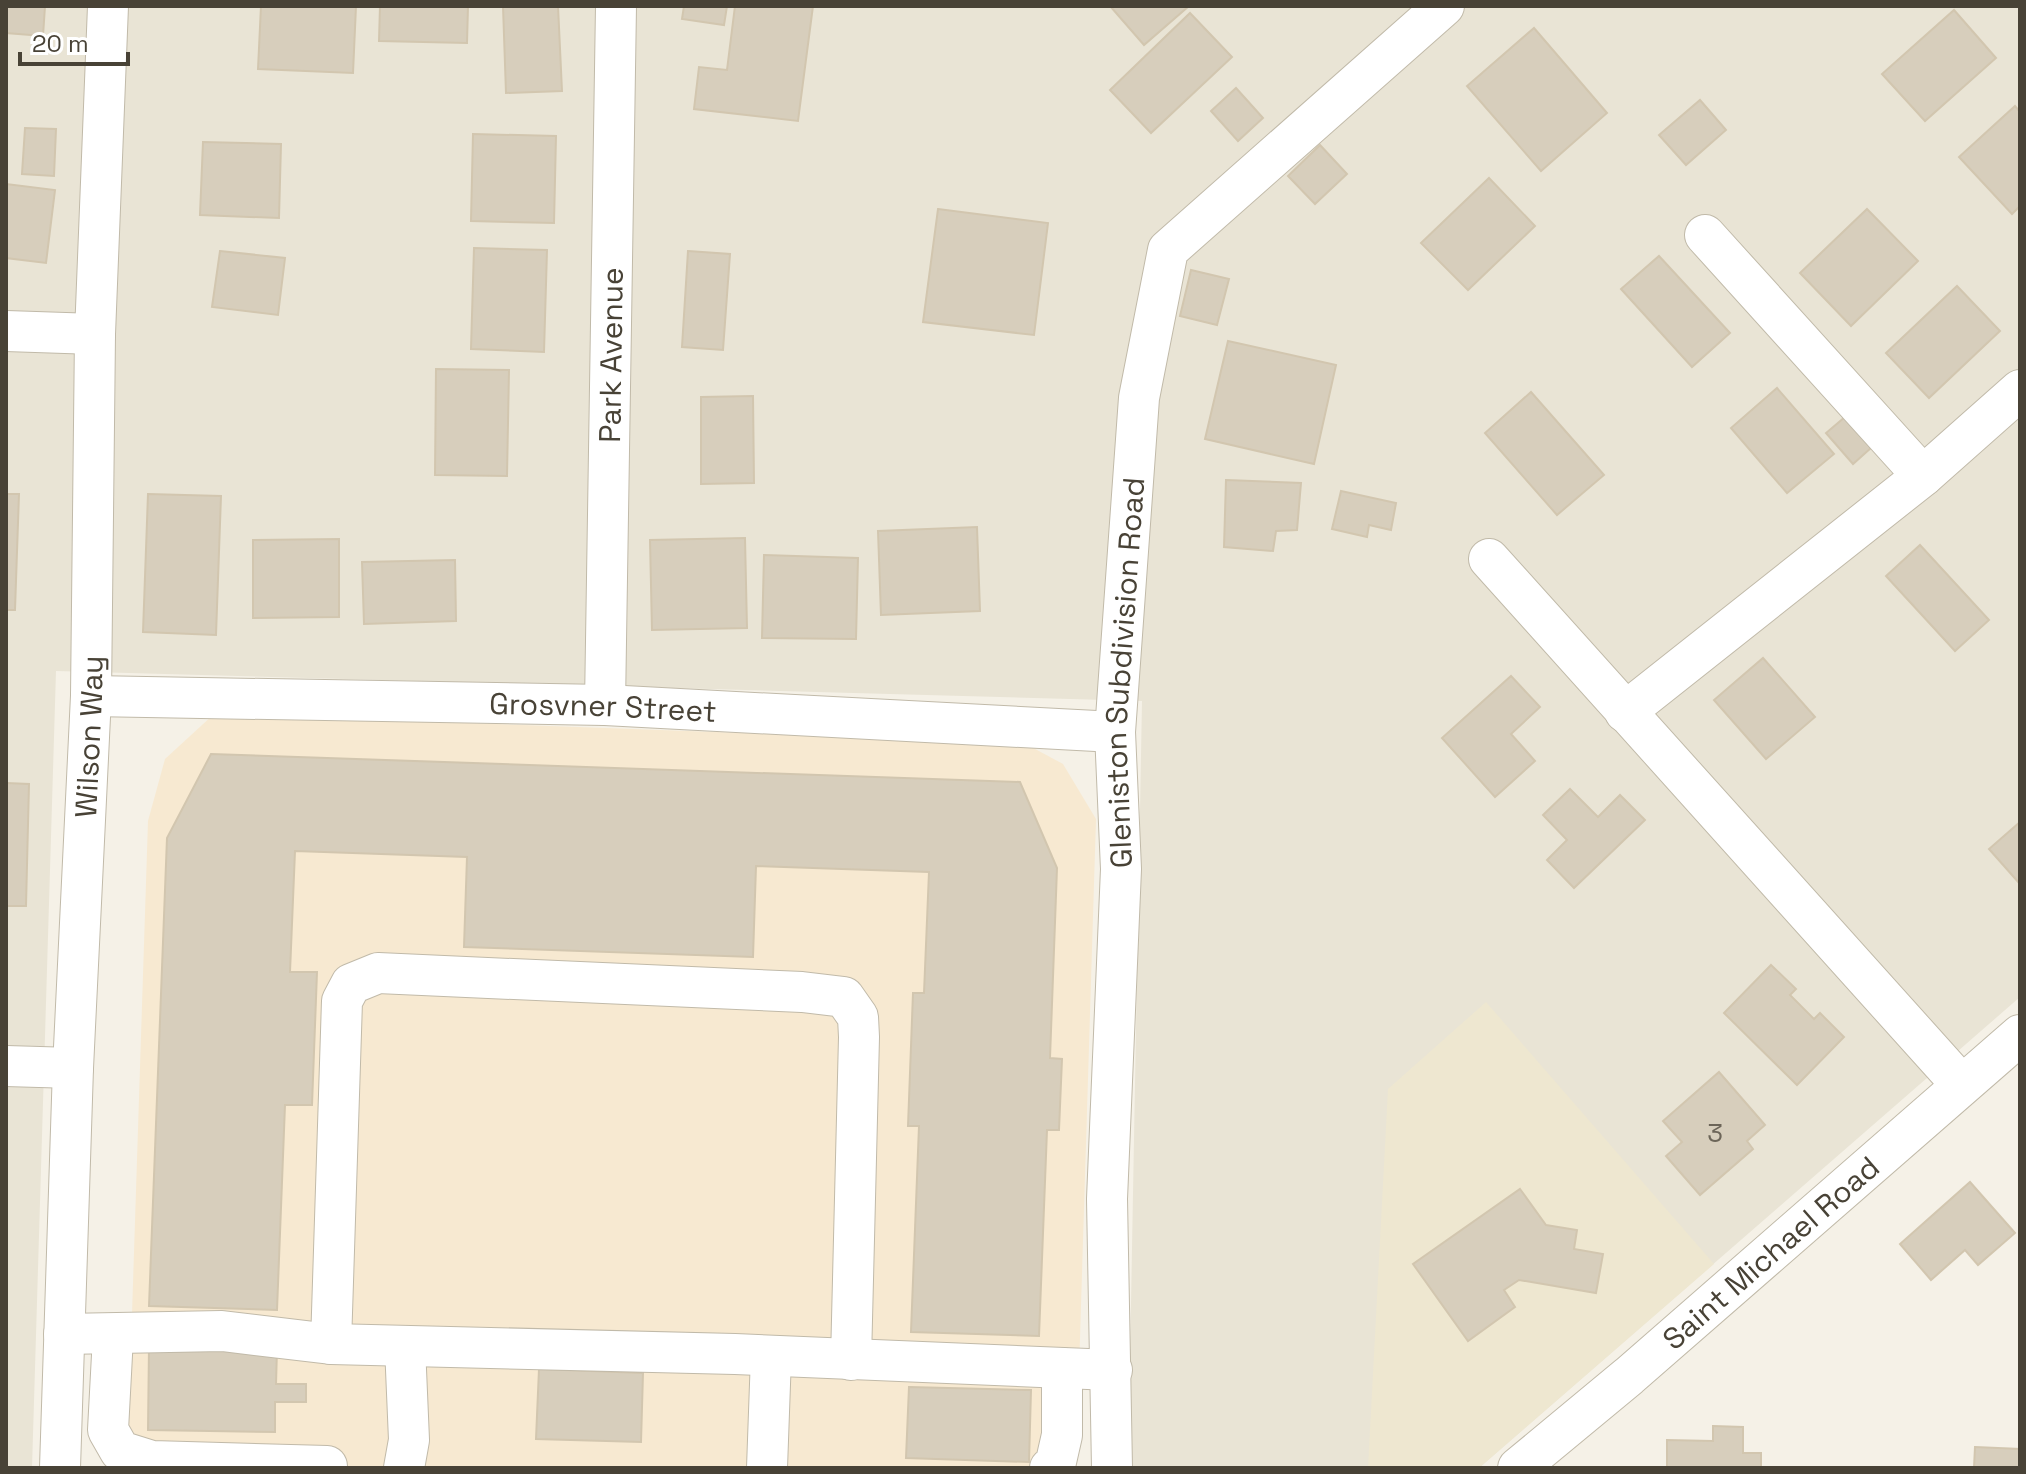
<svg xmlns="http://www.w3.org/2000/svg" width="2026" height="1474" font-family="'Space Grotesk',sans-serif">
<rect width="100%" height="100%" fill="#f5f1e7"/>
<path fill="#e9e4d5" d="M6,6h2014v991l-541,471h-351l14,-767 -1086,-30 -24,797h-26z"/>
<path fill="#f7e9d1" d="M214,714l810,29 39,21 33,55 -20,649h-949l21,-647 17,-62z"/>
<path fill="#eee7d0" d="M1486,1002l228,262 -235,204h-111l20,-379z"/>
<g fill="#d7cebc" stroke="#d2c6af" stroke-width="2">
<path d="M6,6h39l-2,30 -37,-3z"/>
<path d="M261,6h95l-3,67 -95,-4z"/>
<path d="M380,6h88l-1,37 -88,-2z"/>
<path d="M503,6h55l4,85 -56,2z"/>
<path d="M684,6h43l-3,19 -42,-6z"/>
<path d="M735,6h78l-15,115 -104,-12 5,-42 28,3z"/>
<path d="M1110,6h79l-45,39z"/>
<path d="M1954,10l42,48 -71,63 -43,-47z"/>
<path d="M1190,13l42,44 -81,76 -41,-43z"/>
<path d="M1534,28l73,85 -66,58 -74,-85z"/>
<path d="M1236,88l27,30 -25,23 -27,-30z"/>
<path d="M1700,100l26,30 -40,35 -27,-30z"/>
<path d="M2015,106l5,6v94l-8,8 -53,-57z"/>
<path d="M25,128l31,1 -2,47 -32,-2z"/>
<path d="M473,134l83,2 -2,87 -83,-2z"/>
<path d="M203,142l78,2 -2,74 -79,-3z"/>
<path d="M1320,145l27,29 -32,30 -27,-28z"/>
<path d="M1489,178l46,48 -67,64 -47,-47z"/>
<path d="M6,184l49,6 -9,73 -40,-5z"/>
<path d="M938,209l110,14 -14,112 -111,-13z"/>
<path d="M1867,209l51,52 -67,65 -51,-53z"/>
<path d="M474,248l73,2 -3,102 -73,-3z"/>
<path d="M220,251l65,7 -7,57 -66,-8z"/>
<path d="M688,251l42,3 -7,96 -41,-3z"/>
<path d="M1659,256l71,77 -38,34 -71,-78z"/>
<path d="M1191,270l38,9 -12,46 -37,-9z"/>
<path d="M1957,286l43,45 -71,67 -43,-45z"/>
<path d="M1228,341l108,24 -22,99 -109,-25z"/>
<path d="M436,369l73,1 -2,106 -72,-1z"/>
<path d="M1777,388l57,66 -47,39 -56,-65z"/>
<path d="M1531,392l73,83 -47,40 -72,-82z"/>
<path d="M753,396l1,87 -53,1v-87z"/>
<path d="M1845,417l26,31 -18,16 -27,-31z"/>
<path d="M1226,480l75,3 -4,47 -21,1 -3,20 -49,-4z"/>
<path d="M1341,491l55,12 -5,27 -22,-5 -2,12 -35,-8z"/>
<path d="M6,494h13l-4,116h-9z"/>
<path d="M148,494l73,2 -5,139 -73,-3z"/>
<path d="M977,527l3,84 -99,4 -3,-84z"/>
<path d="M745,538l2,90 -95,2 -2,-90z"/>
<path d="M339,539v78l-86,1v-78z"/>
<path d="M1920,545l69,75 -34,31 -69,-75z"/>
<path d="M764,555l94,3 -2,81 -94,-1z"/>
<path d="M455,560l1,61 -92,3 -2,-62z"/>
<path d="M1763,658l52,59 -49,42 -52,-59z"/>
<path d="M1511,676l29,31 -29,27 24,27 -40,36 -53,-59z"/>
<path d="M211,754l809,28 37,86 -7,190 12,1 -3,71h-12l-8,206 -128,-4 8,-206h-11l5,-133h11l5,-121 -173,-6 -3,91 -289,-10 3,-90 -172,-6 -5,121h27l-5,133h-27l-8,205 -128,-4 18,-468z"/>
<path d="M6,783l23,1 -3,122h-20z"/>
<path d="M1570,789l28,28 22,-22 25,25 -71,68 -27,-28 20,-20 -24,-25z"/>
<path d="M2020,822v62l-31,-35z"/>
<path d="M1771,965l25,24 -6,6 24,24 6,-6 24,24 -47,48 -73,-72z"/>
<path d="M1719,1072l46,53 -18,16 6,8 -53,46 -34,-39 16,-14 -19,-21z"/>
<path d="M1970,1182l45,51 -37,32 -13,-15 -34,30 -31,-36z"/>
<path d="M1520,1189l26,36 31,5 -3,19 29,5 -7,39 -77,-13 -15,10 11,17 -47,34 -55,-77z"/>
<path d="M149,1347l128,2 -1,35h30v18h-31v30l-127,-2z"/>
<path d="M539,1369l104,4 -2,69 -105,-3z"/>
<path d="M909,1387l122,3 -2,72 -123,-4z"/>
<path d="M1713,1426l30,1v26h18v15h-94v-28l46,1z"/>
<path d="M1975,1447l45,2v19h-46z"/>
</g>
<g fill="none" stroke-linecap="round" stroke-linejoin="round">
<defs>
<g id="minor">
<path d="M1705,235l218,241"/>
<path d="M6,331l89,3"/>
<path d="M1489,559l471,524"/>
<path id="s1" d="M91,696l514,9 510,27"/>
<path id="s2" d="M605,705l11,-699"/>
<path d="M1625,712l298,-236 97,-86"/>
<path d="M6,1066l67,2"/>
<path d="M64,1334l158,-3 109,13 404,10 377,16"/>
<path d="M113,1336l-5,94 12,21 32,10 175,5"/>
<path d="M331,1344l11,-343 9,-17 27,-11 424,19 42,5 14,20 1,20 -8,323"/>
<path id="s3" d="M60,1468l13,-400 18,-372 4,-362 13,-328"/>
<path d="M404,1468l5,-28 -4,-94"/>
<path d="M767,1468l4,-112"/>
<path d="M1050,1468l5,-2 7,-31v-67"/>
<path id="s4" d="M1112,1468l-5,-269 14,-330 -6,-137 24,-334 29,-148 276,-244"/>
<path id="s5" d="M1518,1468l111,-92 391,-341"/>
</g>
</defs>
<use href="#minor" stroke="#c1baa9" stroke-width="42"/>
<use href="#minor" stroke="#fff" stroke-width="40"/>
</g>
<g text-anchor="middle" dominant-baseline="central" stroke-width="6" stroke-linejoin="round" paint-order="stroke">
<g font-size="26" fill="#6c6558">
<text x="1715" y="1133">3</text>
</g>
<g font-size="30" fill="#484236" stroke="#fff">
<text stroke="none"><textPath href="#s2" startOffset="350">Park Avenue</textPath></text>
<text stroke="none"><textPath href="#s4" startOffset="796">Gleniston Subdivision Road</textPath></text>
<text stroke="none"><textPath href="#s1" startOffset="512">Grosvner Street</textPath></text>
<text stroke="none"><textPath href="#s3" startOffset="732">Wilson Way</textPath></text>
<text stroke="none"><textPath href="#s5" startOffset="332">Saint Michael Road</textPath></text>
</g>
</g>
<rect width="2026" height="1474" fill="none" stroke="#484236" stroke-width="16"/>
<path d="M20 52v12h108v-12" fill="none" stroke="#484236" stroke-width="4"/>
<text x="32" y="52" font-size="24" fill="#484236" stroke="#ffffff" stroke-width="6" paint-order="stroke">20 m</text>
</svg>
